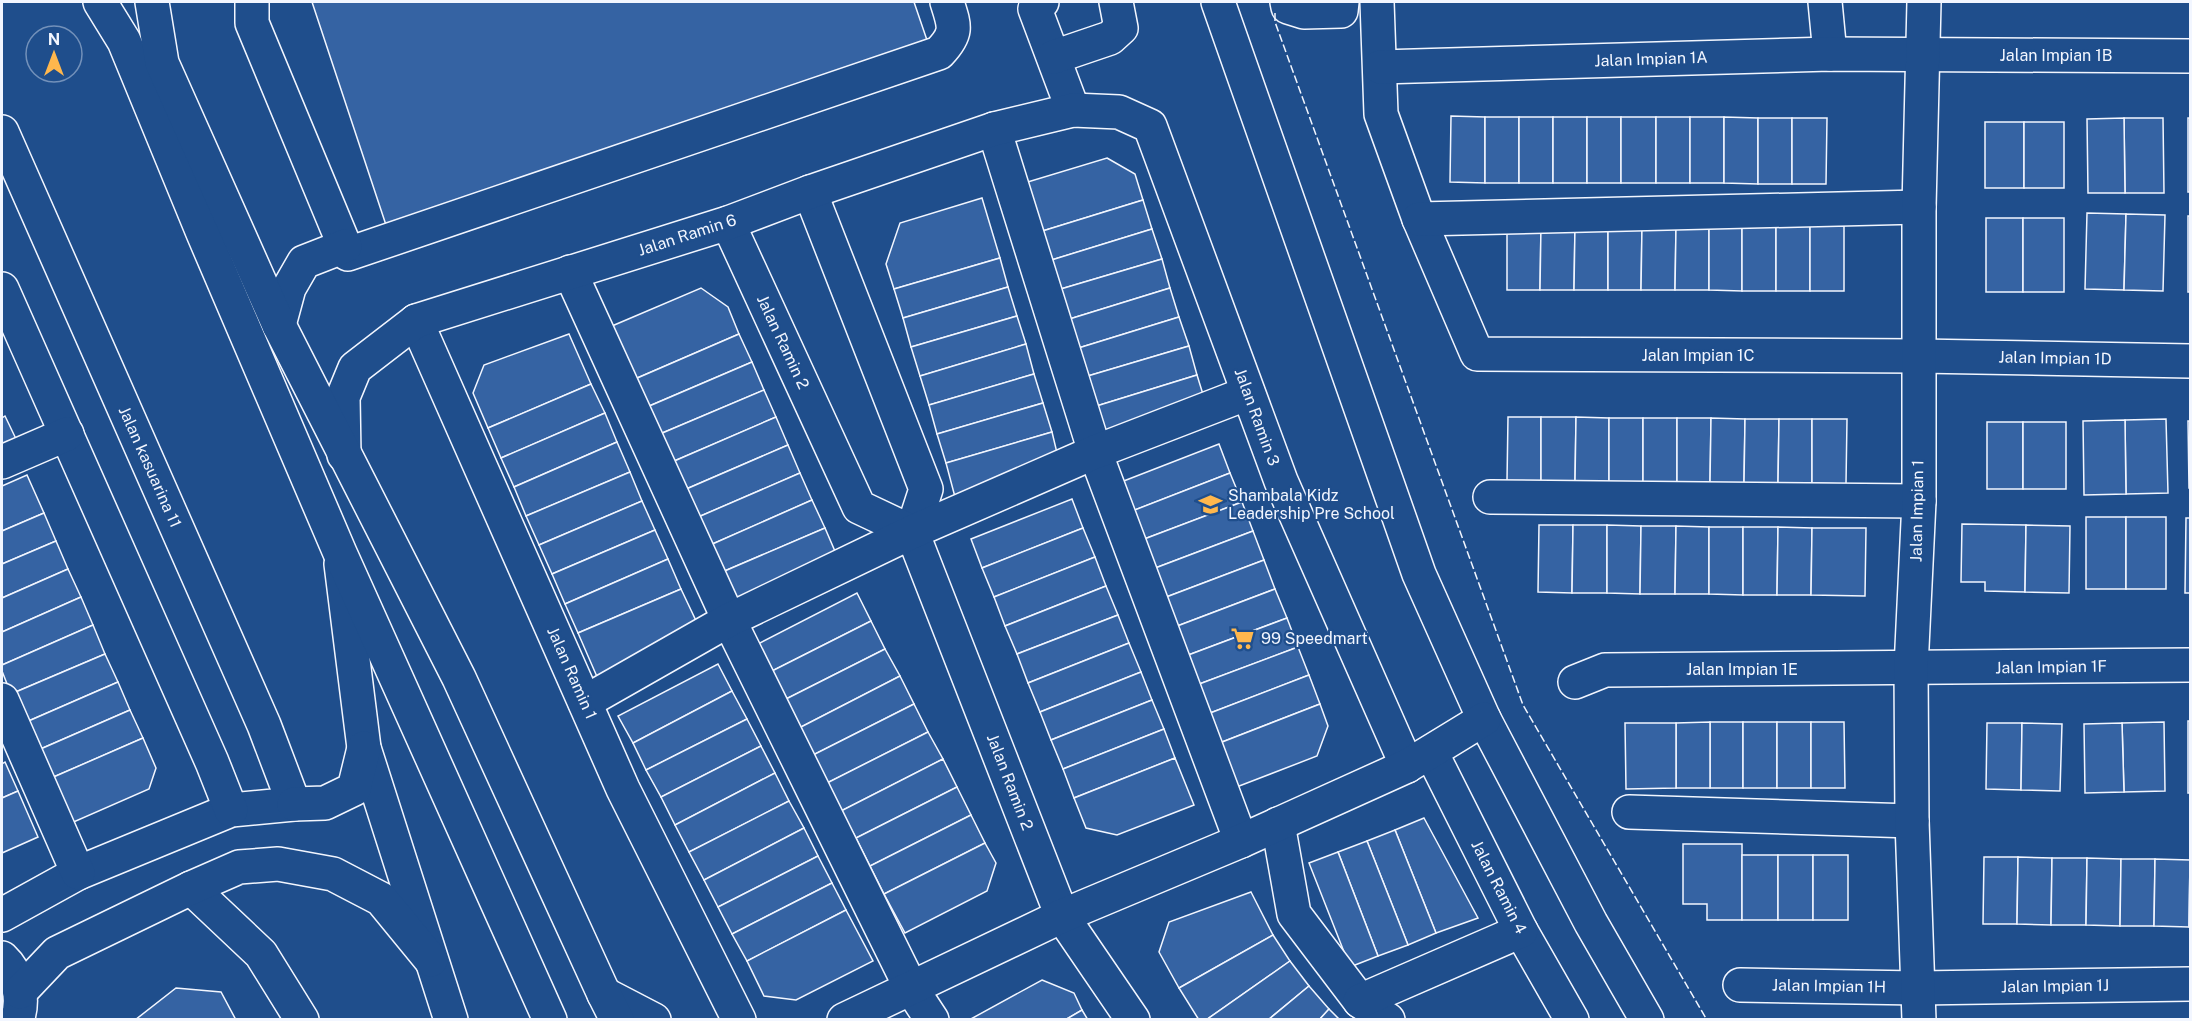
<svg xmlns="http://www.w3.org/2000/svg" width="2192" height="1021" font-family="'Public Sans',sans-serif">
<rect width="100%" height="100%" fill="#1f4e8c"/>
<g fill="#3563a3" stroke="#f2f6ff" stroke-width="1.5">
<path d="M312,2h602l15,44 -543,179z"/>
<path d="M1451,116l34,1v66l-35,-1z"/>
<rect x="1485" y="117" width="34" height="66"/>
<rect x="1519" y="117" width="34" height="66"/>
<rect x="1553" y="117" width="34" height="66"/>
<rect x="1587" y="117" width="34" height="66"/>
<rect x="1621" y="117" width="35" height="66"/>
<rect x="1656" y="117" width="34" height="66"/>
<rect x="1690" y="117" width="34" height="66"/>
<path d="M1724,117l34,1v66l-34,-1z"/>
<rect x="1758" y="118" width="34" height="66"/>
<path d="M1792,118h35l-1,66h-34z"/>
<path d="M2124,118h39l1,75h-39z"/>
<path d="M2124,118l1,75h-37l-1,-74z"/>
<rect x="2188" y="118" width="2" height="74"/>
<rect x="1985" y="122" width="39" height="66"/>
<rect x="2024" y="122" width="40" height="66"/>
<path d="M1107,158l28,16 8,26 -107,33 -15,-49z"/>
<path d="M982,198l18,60 -106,31 -8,-25 14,-41z"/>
<path d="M1143,200l9,29 -107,33 -9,-29z"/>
<path d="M2087,213l39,1 -2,76 -39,-1z"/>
<path d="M2126,214l39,1 -2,76 -39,-1z"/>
<rect x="2188" y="216" width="2" height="76"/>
<rect x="1986" y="218" width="37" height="74"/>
<rect x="2023" y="218" width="41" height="74"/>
<path d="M1507,225h34l-1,65h-33z"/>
<path d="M1541,225h34l-1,65h-34z"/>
<path d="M1575,225h33v65h-34z"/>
<path d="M1608,225h34l-1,65h-33z"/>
<path d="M1642,225l34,1 -1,64h-34z"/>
<path d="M1676,226h33v64h-34z"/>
<path d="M1709,226h33v65l-33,-1z"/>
<rect x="1742" y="226" width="34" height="65"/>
<rect x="1776" y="226" width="34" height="65"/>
<rect x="1810" y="226" width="34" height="65"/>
<path d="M1152,229l10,30 -108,32 -9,-29z"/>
<path d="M1000,258l8,29 -105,31 -9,-29z"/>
<path d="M1162,259l8,29 -107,33 -9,-30z"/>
<path d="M1008,287l9,29 -106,31 -8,-29z"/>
<path d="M701,288l27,19 11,27 -104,45 -23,-53z"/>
<path d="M1170,288l9,29 -107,33 -9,-29z"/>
<path d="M1017,316l9,28 -106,32 -9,-29z"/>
<path d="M1179,317l10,29 -108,32 -9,-28z"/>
<path d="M569,334l22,50 -103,44 -15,-35 11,-28z"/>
<path d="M739,334l13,28 -105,45 -12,-28z"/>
<path d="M1026,344l8,30 -105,31 -9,-29z"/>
<path d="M1189,346l8,29 -107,33 -9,-30z"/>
<path d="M752,362l12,28 -104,44 -13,-27z"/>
<path d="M1034,374l9,29 -106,31 -8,-29z"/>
<path d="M1197,375l9,29 -104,39 -12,-35z"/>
<path d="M591,384l14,29 -104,45 -13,-30z"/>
<path d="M764,390l12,27 -104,45 -12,-28z"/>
<path d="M1043,403l9,29 -106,31 -9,-29z"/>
<path d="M605,413l12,29 -103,45 -13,-29z"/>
<path d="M5,416l13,27 -16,7v-32z"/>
<path d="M776,417l12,28 -104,45 -12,-28z"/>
<path d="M1508,417h33v64h-34z"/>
<path d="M1541,417h35l-1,65 -34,-1z"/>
<path d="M1576,417l33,1v64h-34z"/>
<rect x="1609" y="418" width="34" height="64"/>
<rect x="1643" y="418" width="34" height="64"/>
<path d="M1677,418h34l-1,65 -33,-1z"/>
<path d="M1711,418l34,1 -1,64h-34z"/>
<path d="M1745,419h34l-1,64h-34z"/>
<path d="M1779,419h33v64h-34z"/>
<path d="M1812,419h35l-1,65 -34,-1z"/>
<path d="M2166,419l2,74 -42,1 -1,-74z"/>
<path d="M2125,420l1,74 -42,1 -1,-74z"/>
<path d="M2188,421h2v67h-1z"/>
<rect x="1987" y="422" width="36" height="67"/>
<rect x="2023" y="422" width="43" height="67"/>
<path d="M1052,432l6,25 -103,40 -9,-34z"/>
<path d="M617,442l13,30 -104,44 -12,-29z"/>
<path d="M1219,444l11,29 -103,40 -11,-29z"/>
<path d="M788,445l12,28 -104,45 -12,-28z"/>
<path d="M630,472l12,29 -103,44 -13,-29z"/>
<path d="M800,473l12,27 -104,46 -12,-28z"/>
<path d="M1230,473l12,29 -103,39 -12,-28z"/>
<path d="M27,475l17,38 -42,18v-45z"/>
<path d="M1072,499l11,29 -101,40 -11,-29z"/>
<path d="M812,500l13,28 -105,45 -12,-27z"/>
<path d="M642,501l13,29 -103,44 -13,-29z"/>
<path d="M1242,502l11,29 -103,39 -11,-29z"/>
<path d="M44,513l12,28 -54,23v-33z"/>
<rect x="2086" y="517" width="40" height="72"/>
<rect x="2126" y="517" width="40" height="72"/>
<path d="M2186,518h4v75h-5z"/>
<path d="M1962,524l64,1 -1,67 -40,-1v-9h-24z"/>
<path d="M1539,525h34l-1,68 -34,-1z"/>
<path d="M1573,525h34v68h-35z"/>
<path d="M1607,525l34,1 -1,68 -33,-1z"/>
<path d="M2026,525l44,1 -1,67 -44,-1z"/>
<path d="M1641,526h35l-1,68h-35z"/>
<path d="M1676,526l33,1v67h-34z"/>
<path d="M1709,527h34v68l-34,-1z"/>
<path d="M1743,527h35l-1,68h-34z"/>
<path d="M1778,527l34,1 -1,67h-34z"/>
<path d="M825,528l12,28 -102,49 -15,-32z"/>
<path d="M1083,528l12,29 -101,40 -12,-29z"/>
<path d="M1812,528h54l-1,68 -54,-1z"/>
<path d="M655,530l13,29 -103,45 -13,-30z"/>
<path d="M1253,531l11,29 -103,39 -11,-29z"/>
<path d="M56,541l12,28 -66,29v-34z"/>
<path d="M1095,557l11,29 -101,40 -11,-29z"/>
<path d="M668,559l13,30 -103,44 -13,-29z"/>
<path d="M1264,560l11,29 -103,39 -11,-29z"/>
<path d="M68,569l13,28 -79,35v-34z"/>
<path d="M1106,586l12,29 -101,39 -12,-28z"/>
<path d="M681,589l17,36 -100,54 -20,-46z"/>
<path d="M1275,589l12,29 -104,39 -11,-29z"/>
<path d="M857,593l14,28 -101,51 -14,-27z"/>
<path d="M81,597l12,28 -91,40v-33z"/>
<path d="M1118,615l11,28 -101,40 -11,-29z"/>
<path d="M1287,618l11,29 -104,39 -11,-29z"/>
<path d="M871,621l14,28 -101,51 -14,-28z"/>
<path d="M93,625l12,29 -94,40 -9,-23v-6z"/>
<path d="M1129,643l12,29 -101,40 -12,-29z"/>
<path d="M1298,647l11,28 -104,40 -11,-29z"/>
<path d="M885,649l15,27 -101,52 -15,-28z"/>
<path d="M105,654l13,28 -94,41 -13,-29z"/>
<path d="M718,664l14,27 -99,52 -15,-27z"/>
<path d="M1141,672l11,28 -101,40 -11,-28z"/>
<path d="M1309,675l11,29 -103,40 -12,-29z"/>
<path d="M900,676l14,28 -101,51 -14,-27z"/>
<path d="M118,682l12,28 -94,41 -12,-28z"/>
<path d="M732,691l15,28 -101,51 -13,-27z"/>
<path d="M1152,700l12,29 -101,40 -12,-29z"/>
<path d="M914,704l14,28 -101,51 -14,-28z"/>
<path d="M1320,704l8,22 -11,30 -83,32 -17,-44z"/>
<path d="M130,710l13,28 -94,41 -13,-28z"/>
<path d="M747,719l14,27 -100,51 -15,-27z"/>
<rect x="2188" y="721" width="2" height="72"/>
<rect x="1710" y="722" width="33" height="66"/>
<path d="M1710,722v66h-34v-65z"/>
<rect x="1743" y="722" width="34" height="66"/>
<rect x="1777" y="722" width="34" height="66"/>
<path d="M1811,722h33l1,66h-34z"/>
<path d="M2164,722l1,69 -41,1 -2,-69z"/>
<path d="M1625,723h51v65l-50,1z"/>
<path d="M1987,723h35l-1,67 -35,-1z"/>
<path d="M2022,723l40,1 -2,67 -39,-1z"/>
<path d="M2122,723l2,69 -39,1 -1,-69z"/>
<path d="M1164,729l11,29 -101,40 -11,-29z"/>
<path d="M928,732l15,27 -102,52 -14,-28z"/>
<path d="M143,738l13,30 -7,21 -80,35 -20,-45z"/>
<path d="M761,746l14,27 -100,52 -14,-28z"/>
<path d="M1175,758l19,47 -77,30 -31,-7 -12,-30z"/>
<path d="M943,759l14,28 -101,51 -15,-27z"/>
<path d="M5,762l13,29 -16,7v-34z"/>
<path d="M775,773l14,28 -100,51 -14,-27z"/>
<path d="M957,787l14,28 -101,51 -14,-28z"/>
<path d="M18,791l20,46 -36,16v-55z"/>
<path d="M789,801l15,27 -100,52 -15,-28z"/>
<path d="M971,815l14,28 -101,51 -14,-28z"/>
<path d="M1424,818l54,100 -42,15 -41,-103z"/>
<path d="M804,828l14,28 -100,51 -14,-27z"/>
<path d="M1395,830l41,103 -28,12 -41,-104z"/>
<path d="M1367,841l41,104 -30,11 -40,-104z"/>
<path d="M985,843l11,20 -9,28 -82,42 -21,-39z"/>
<path d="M1683,844h59v76h-35v-16h-24z"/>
<path d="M1338,852l40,104 -28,11 -41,-104z"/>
<rect x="1742" y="855" width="36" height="65"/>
<rect x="1778" y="855" width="35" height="65"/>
<rect x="1813" y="855" width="35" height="65"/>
<path d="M818,856l14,27 -100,51 -14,-27z"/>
<path d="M1984,857h34l-1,67h-34z"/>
<path d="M2018,857l34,1 -1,67 -34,-1z"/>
<path d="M2052,858h35l-1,67h-35z"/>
<path d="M2087,858l34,1 -1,67 -34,-1z"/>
<path d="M2121,859h34l-1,67h-34z"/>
<path d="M2155,859l35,1 -1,67 -35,-1z"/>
<path d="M2190,860v67h-1z"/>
<path d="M832,883l14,27 -99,51 -15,-27z"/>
<path d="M1251,892l22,43 -94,53 -20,-36 10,-30z"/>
<path d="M846,910l27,51 -77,39 -32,-4 -17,-35z"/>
<path d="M1273,935l17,26 -84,59h-7l-20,-32z"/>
<path d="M1290,961l19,25 -41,34h-62z"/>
<path d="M1042,980l32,13 8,17 -17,10h-96z"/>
<path d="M1309,986l20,23 -10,11h-51z"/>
<path d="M176,988l45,4 15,28h-101z"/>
<path d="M1329,1009l11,11h-21z"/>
<path d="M1082,1010l6,10h-23z"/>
</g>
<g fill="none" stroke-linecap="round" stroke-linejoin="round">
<defs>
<g id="minor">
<path d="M252,2v21l96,231 591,-201c19,-20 16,-26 8,-51"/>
<path d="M1042,2l-7,7 38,101"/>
<path d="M1218,2l201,572 65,145 107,204 56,97"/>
<path d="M1287,2l1,5 16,5 37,-1 1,-9"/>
<path d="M1377,2l4,112 38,105 58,135 442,2 271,5"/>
<path d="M1825,2l5,52"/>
<path d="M1054,57l56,-19 11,-10 -5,-26"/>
<path d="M1380,67l450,-13 360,2"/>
<path d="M994,129l101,323 146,389"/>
<path d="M2,132l262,593 30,79 -63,6 -153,63 -76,42"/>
<path d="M810,192l116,297 -14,43 150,384 71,104"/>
<path d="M1419,219l500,-12"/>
<path d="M728,223l131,284 53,25"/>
<path d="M570,272l159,348 182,368 21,32"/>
<path d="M2,289l210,473 19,48"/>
<path d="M416,321l207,468 116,231"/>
<path d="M279,325l10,-37 15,-26 41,-16"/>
<path d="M344,455l-1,-58 12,-29 61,-47 312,-98 82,-31 184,-63 79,-19 46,2 31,14 131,355 126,285"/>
<path d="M2,462l65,-28"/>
<path d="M1490,497l429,4"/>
<path d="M341,564l23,184 87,272"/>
<path d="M1575,682l30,-12 585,-5"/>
<path d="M2,700l76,173"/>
<path d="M585,702l144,-82 183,-88 183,-80 153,-59"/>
<path d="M1431,752l90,179 51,89"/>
<path d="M294,804l31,-1 29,-14 10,-41"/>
<path d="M1629,812l283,9"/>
<path d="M1278,824l16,90 66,87 28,19"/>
<path d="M191,888l70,66 41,66"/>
<path d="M2,958c16,15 23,40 15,62"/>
<path d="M1740,985l179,3 271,-4"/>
<path d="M20,992l37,-39 134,-65 48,-21 39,-3 55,10 48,25 50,61"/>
<path d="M604,994l50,26"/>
<path d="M1360,1001l161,-70"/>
<path d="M844,1020l218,-104 179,-75 166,-75 77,-47"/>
<path d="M1919,1020l-7,-199 -1,-153 8,-167v-294l5,-205"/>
</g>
<g id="highway">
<path d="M100,2l24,39 79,192 137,320 210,467"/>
<path d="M152,2l10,61 117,262 180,353 145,316 13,26"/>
</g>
</defs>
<use href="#minor" stroke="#f2f6ff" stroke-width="36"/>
<use href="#highway" stroke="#f2f6ff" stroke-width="36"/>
<use href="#minor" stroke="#1f4e8c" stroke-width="33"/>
<use href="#highway" stroke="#1f4e8c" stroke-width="33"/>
<path stroke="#f2f6ff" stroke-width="1.5" stroke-dasharray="8 3" stroke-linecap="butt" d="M1275,13v9l248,683 184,315"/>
</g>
<defs>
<symbol id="school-bare" viewBox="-9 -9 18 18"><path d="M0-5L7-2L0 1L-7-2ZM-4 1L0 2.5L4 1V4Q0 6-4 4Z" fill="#ffb74d" stroke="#1f4e8c" stroke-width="2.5" paint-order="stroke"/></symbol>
<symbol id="supermarket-bare" viewBox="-9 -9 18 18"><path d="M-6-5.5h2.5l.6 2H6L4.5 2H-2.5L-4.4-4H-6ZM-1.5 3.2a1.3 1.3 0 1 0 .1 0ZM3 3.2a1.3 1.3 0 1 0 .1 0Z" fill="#ffb74d" stroke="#1f4e8c" stroke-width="2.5" paint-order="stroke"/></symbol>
</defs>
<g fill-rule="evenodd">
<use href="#school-bare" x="1194" y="488" width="33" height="33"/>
<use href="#supermarket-bare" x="1226" y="622" width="33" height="33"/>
</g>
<g text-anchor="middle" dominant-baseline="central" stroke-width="4.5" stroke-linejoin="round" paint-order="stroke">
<g font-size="16" fill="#f2f6ff" stroke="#1f4e8c">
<text x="2056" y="55">Jalan Impian 1B</text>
<text transform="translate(1651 59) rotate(-2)">Jalan Impian 1A</text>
<text transform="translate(687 235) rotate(-18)">Jalan Ramin 6</text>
<text transform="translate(783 342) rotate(65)">Jalan Ramin 2</text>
<text x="1698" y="355">Jalan Impian 1C</text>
<text transform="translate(2055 358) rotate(1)">Jalan Impian 1D</text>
<text transform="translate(1257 417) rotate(70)">Jalan Ramin 3</text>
<text transform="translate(150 467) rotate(66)">Jalan kasuarina 11</text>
<text transform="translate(1917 511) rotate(-89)">Jalan Impian 1</text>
<text transform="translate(2051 667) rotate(-1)">Jalan Impian 1F</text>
<text x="1742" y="669">Jalan Impian 1E</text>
<text transform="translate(572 673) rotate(66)">Jalan Ramin 1</text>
<text transform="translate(1010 782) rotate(69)">Jalan Ramin 2</text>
<text transform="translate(1499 887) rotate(63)">Jalan Ramin 4</text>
<text transform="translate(1829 986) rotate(1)">Jalan Impian 1H</text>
<text transform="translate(2055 986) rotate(-1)">Jalan Impian 1J</text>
</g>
<g font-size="16" fill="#f2f6ff" stroke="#1f4e8c" text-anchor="start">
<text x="1228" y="495">Shambala Kidz<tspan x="1228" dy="18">Leadership Pre School</tspan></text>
<text x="1261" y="638">99 Speedmart</text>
</g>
</g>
<rect width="2192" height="1021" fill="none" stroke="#f2f6ff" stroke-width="6"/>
<g transform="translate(54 54)"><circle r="28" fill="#1f4e8c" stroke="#7391ba" stroke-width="1.5"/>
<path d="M0-4.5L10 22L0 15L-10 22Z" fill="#ffb74d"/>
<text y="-9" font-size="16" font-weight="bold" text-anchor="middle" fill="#f2f6ff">N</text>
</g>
</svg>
